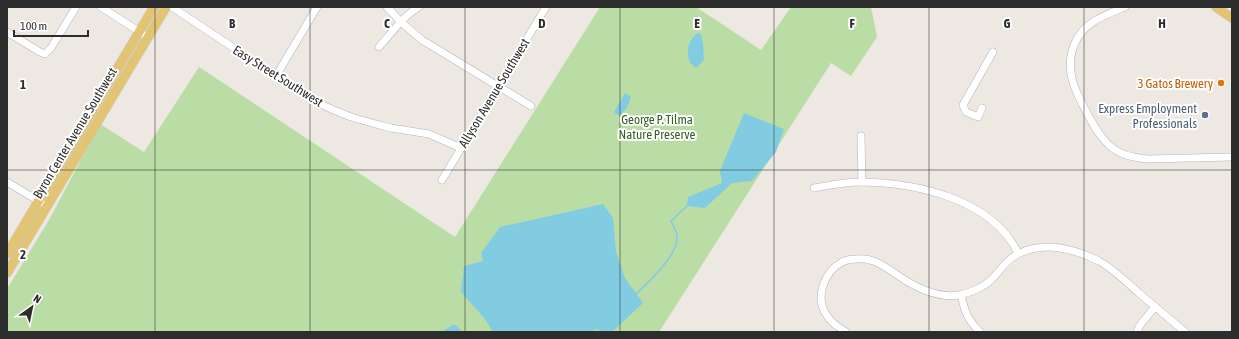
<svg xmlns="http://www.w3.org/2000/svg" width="1239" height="339" font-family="'Asap Condensed',sans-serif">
<rect width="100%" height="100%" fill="#ede8e2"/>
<path fill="#badda5" d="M600,7h96l65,43 30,-43h80l6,30 -26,39 -20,-13 -172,269h-652v-43l42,-69 51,-96 44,28 55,-85 256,170z"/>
<g fill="#82cce2">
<path d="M697,33l4,1 2,9 1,17 -8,8 -6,-5c-4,-13 -3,-20 7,-30z"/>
<path d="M625,93l4,2 2,2 -4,11 -8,8 -5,-4z"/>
<path d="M744,113l40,16 -8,23 -24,29 -20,2 -27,25 -18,-2 1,-9 34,-14 -2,-12z"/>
<path d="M603,204l10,14 3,34 9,26 18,25 -31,29h-8l-8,-3 -5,3h-98l-8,-13 -24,-27 3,-26 19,-5 -2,-8 19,-26z"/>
<path d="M453,325h3l6,7h-21z"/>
</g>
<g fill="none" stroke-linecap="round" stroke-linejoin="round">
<path stroke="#82cce2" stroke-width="1.5" d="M636,294c14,-14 42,-38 41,-58 0,-5 -4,-10 -6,-15l16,-15"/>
<defs>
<g id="minor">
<path d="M101,7l42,27"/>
<path d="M172,7l104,69 32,21 21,11 22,9 21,6 19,5 38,6 32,14"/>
<path d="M387,7l14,15 21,18 109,66"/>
<path d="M1125,7c-20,8 -41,15 -50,36 -12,26 1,50 13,72 6,11 12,22 21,30 10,10 25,13 39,14l84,-2"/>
<path d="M7,32l33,20 5,2 6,-6 25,-41"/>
<path d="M379,47c12,-13 24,-31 40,-40"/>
<path d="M276,76l41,-69"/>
<path d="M982,108l-4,9 -12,-5 -3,-7 30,-53"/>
<path d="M861,136l1,46"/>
<path d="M442,180l104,-173"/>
<path d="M7,182l35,21"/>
<path d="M814,188c16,-3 32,-6 48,-6 55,1 130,17 156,71"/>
<path d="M961,295c4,17 6,24 19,37"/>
<path d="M846,332c-8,-5 -16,-10 -20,-18 -11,-17 -2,-42 16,-52 4,-2 10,-3 15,-3 19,-2 33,12 48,21 16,10 35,18 54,15 11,-2 25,-8 33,-16 5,-5 9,-11 14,-16 14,-15 39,-19 59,-14 10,2 24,7 34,12 15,8 27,21 40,32 15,13 31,26 46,39"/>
<path d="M1137,332l3,-7 15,-18"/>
</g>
<g id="major">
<path d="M1216,7l16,11"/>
<path d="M7,254l147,-247"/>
<path d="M7,273l159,-266"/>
</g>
</defs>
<use href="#minor" stroke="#b2b4bc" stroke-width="8"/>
<use href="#major" stroke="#c8c8c8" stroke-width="10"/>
<use href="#minor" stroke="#fff" stroke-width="7"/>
<use href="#major" stroke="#e2c472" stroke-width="9"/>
</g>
<path fill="none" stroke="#2d2d2d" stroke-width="1" stroke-opacity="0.55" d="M155,7v325M310,7v325M465,7v325M620,7v325M774,7v325M929,7v325M1084,7v325M7,170h1225"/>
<circle fill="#e8710a" stroke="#fff" stroke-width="1.5" cx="1221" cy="83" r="4"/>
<circle fill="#5c6f8a" stroke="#fff" stroke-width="1.5" cx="1205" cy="115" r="4"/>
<g text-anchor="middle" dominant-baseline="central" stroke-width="4" stroke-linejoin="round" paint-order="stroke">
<g font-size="13" fill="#2d2d2d" stroke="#fff">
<text transform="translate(278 76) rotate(32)">Easy Street Southwest</text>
<text transform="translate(494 93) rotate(-59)">Allyson Avenue Southwest</text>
<text transform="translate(75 133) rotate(-59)">Byron Center Avenue Southwest</text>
</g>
<g font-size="13" fill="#c56008" stroke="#fff" text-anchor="end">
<text x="1213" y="83">3 Gatos Brewery</text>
</g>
<g font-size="13" fill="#4e5e75" stroke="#fff" text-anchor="end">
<text x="1197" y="108">Express Employment<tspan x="1197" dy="15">Professionals</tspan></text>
</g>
<g font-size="13" fill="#336424" stroke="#fff">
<text x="657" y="119">George P. Tilma<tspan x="657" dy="15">Nature Preserve</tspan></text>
</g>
</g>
<g font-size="13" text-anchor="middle" font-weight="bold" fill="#2d2d2d" stroke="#fff" stroke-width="4" stroke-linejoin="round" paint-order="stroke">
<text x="232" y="28">B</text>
<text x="387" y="28">C</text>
<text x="542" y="28">D</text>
<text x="697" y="28">E</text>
<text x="852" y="28">F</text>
<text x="1007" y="28">G</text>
<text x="1162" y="28">H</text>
<text x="23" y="89">1</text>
<text x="23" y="259">2</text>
</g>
<rect width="1239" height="339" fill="none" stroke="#2d2d2d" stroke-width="16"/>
<g transform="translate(32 307) rotate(33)" stroke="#ffffff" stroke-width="3" paint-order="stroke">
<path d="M0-3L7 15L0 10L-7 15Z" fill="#2d2d2d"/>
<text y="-6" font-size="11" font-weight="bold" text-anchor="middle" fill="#2d2d2d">N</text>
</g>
<path d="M14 30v6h74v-6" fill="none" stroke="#2d2d2d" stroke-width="2"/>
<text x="20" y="30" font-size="12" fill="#2d2d2d" stroke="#ffffff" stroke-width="3" paint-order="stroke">100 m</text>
</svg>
